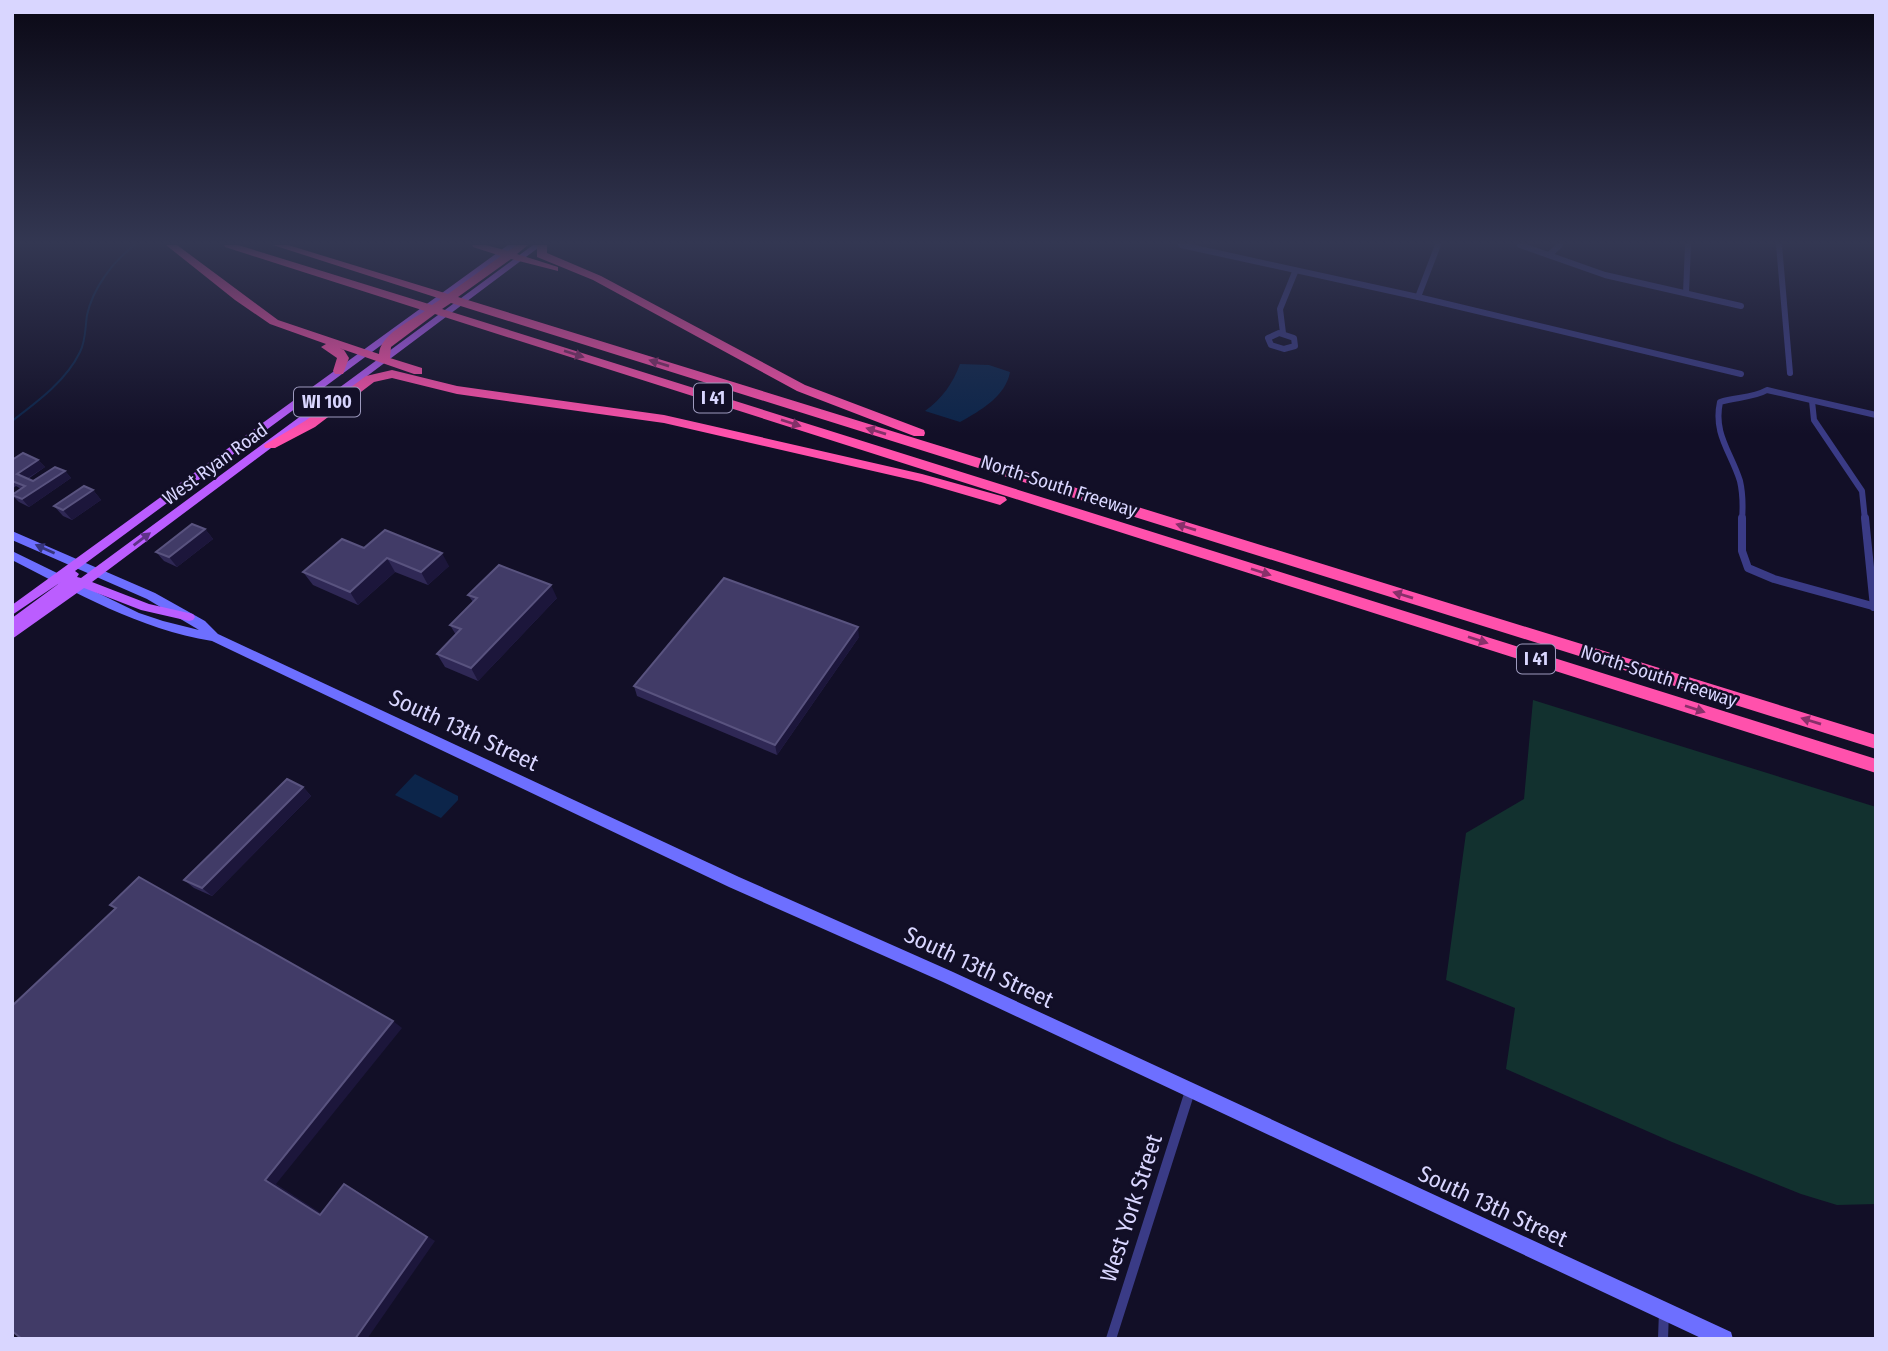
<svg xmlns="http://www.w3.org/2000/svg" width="1888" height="1351" font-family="'Fira Sans Condensed',sans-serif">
<rect width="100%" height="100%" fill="#120f27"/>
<path fill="#12312f" d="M1533,700l343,107v397l-39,1 -36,-11 -129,-52 -166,-73 9,-61 -69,-28 20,-147 58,-34z"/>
<g fill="#0c254a">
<path d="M960,364l29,1 21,7c-4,24 -30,39 -50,50l-35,-11c17,-12 28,-28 35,-47z"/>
<path d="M415,774l43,22v4l-17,18 -46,-23z"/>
</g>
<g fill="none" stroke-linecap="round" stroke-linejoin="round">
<path stroke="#0c254a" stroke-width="2" d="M12,421c25,-19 54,-40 68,-69 6,-12 5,-24 7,-37 6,-27 26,-54 48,-70"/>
<g stroke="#3a3b86" stroke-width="6">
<path d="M1181,245l237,52 323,77"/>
<path d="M1520,245l85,30 136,31"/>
<path d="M1779,245l11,128"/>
<path d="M1549,255l11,-10"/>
<path d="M1686,293l2,-48"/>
<path d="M1418,297l20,-52"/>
<path d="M1279,333l15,5 1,8 -11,3 -13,-4 -3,-7z"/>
<path d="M1283,333l-3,-24 15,-37"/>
<path d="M1812,401l2,19 48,71 3,29"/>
<path d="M1742,520c1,-13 1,-26 -2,-39 -9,-29 -27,-47 -20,-79 16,-5 33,-4 47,-12l109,25"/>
</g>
<g stroke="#3a3b86" stroke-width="8">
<path d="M1742,518v33l6,17 26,11 102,28"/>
<path d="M1865,518l9,89"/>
</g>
<g stroke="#3a3b86" stroke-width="10">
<path d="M1111,1339l79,-248"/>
<path d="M1663,1339l1,-28"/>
</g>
<path fill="#6d6fff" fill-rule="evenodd" d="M12,531l143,62 50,28 13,13 521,243 214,95 778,360 2,7h-30l-760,-357 -214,-95 -517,-246c-73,-12 -135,-48 -200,-81v-9l127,62 24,8 36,9 -52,-31 -135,-59z"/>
<path fill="#bb5dff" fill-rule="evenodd" d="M508,245h9l-442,326 4,3 -2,3 4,1 452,-333h9l-450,337 57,22 44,10 2,3 -2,3 -4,1 -48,-11 -57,-22 -72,51v-21l49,-36 -49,33v-10z"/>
<g fill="#ff51ac" fill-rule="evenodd">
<path d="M166,245h11l101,75 101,34c1,-19 31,-33 46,-43l-200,-64 -1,-2h14l194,60 9,-6 -168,-54h15l160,49 53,-38 -28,-9 -1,-2h14l22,6 9,-6h11l-11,9 41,13v4l-47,-12 -53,38 1418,438v14l-1425,-446 -9,6 1434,450v14l-1441,-459 -44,33 -1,11 32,10v6h-8l-75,-26 5,2 5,8 -6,16h-8l-2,-3 4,-13 -16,-11 5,-3 -56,-20 -35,-24z"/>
<path d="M537,245h10v8l54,23 204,109 119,45 1,3 -1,3h-10l-117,-45 -204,-111 -56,-23z"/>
<path d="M392,370l65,16 207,29 258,59 83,23 2,3 -7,5 -79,-23 -257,-59 -207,-29 -65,-16 -18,4 -59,45 -40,21h-10l-1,-3 41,-24 61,-45z"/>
</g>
</g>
<g fill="#2f2855">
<path d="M12,460h26l7,7 -17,12 5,2 32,-10 6,7 -42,29 -10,-5 -7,-7 9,-6 -5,-3 -4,3z"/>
<path d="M93,490l8,10 -29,20 -9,-4 -9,-10z"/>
<path d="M205,529l8,10 -36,28 -13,-6 -8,-9z"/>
<path d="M364,548l85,18 -21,19 -33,-13 -37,33 -45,-20 -10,-13z"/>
<path d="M468,595l89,3 -79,83 -33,-14 -8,-13 19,-19 -6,-10 23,-23z"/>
<path d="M859,637l-82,118 -140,-59 -3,-10z"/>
<path d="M303,787l8,9 -99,100 -18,-8 -10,-8z"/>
</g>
<g fill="#1c163b">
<path d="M38,460l7,7 -22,14 -6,-7z"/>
<path d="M65,471l6,7 -42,29 -7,-8z"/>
<path d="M93,490l8,10 -29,20 -9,-10z"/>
<path d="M205,529l8,10 -36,28 -8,-10z"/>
<path d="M442,553l7,13 -21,19 -7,-13z"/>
<path d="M387,558l8,14 -37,33 -8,-13z"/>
<path d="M551,585l6,13 -79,83 -7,-13z"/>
<path d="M858,627l1,10 -82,118 -2,-10z"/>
<path d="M303,787l8,9 -99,100 -10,-8z"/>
<path d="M393,1021l9,7 -126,156 54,35 -10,-4 -55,-35z"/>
<path d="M344,1184l9,5 82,52 -68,98h-12z"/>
</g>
<g fill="#413b67" stroke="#59537f" stroke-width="2">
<path d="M23,453l15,7 -21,14 16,7 22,-14 10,4 -43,28 -10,-4 13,-9 -13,-5v-21z"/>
<path d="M84,486l9,4 -30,20 -9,-4z"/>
<path d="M192,524l13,5 -36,28 -13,-5z"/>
<path d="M385,530l57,23 -21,19 -34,-14 -37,34 -47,-20 39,-33 22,9z"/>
<path d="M499,565l52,20 -80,83 -34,-14 24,-25 -11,-4 27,-27 -9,-3z"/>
<path d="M724,578l134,49 -83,118 -141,-59z"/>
<path d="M287,779l16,8 -101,101 -18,-8z"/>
<path d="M139,877l254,144 -128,159 55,35 24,-31 83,53 -72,102h-333l-10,-8v-325l104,-98 -6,-3z"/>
</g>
<defs><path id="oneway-solid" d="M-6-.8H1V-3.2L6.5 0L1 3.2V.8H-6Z" transform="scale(1.75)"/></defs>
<g fill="#88306a">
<use href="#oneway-solid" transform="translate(574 354) rotate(18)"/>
<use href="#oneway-solid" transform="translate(659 363) rotate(-163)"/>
<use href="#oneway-solid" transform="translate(791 423) rotate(18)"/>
<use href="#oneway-solid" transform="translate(876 431) rotate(-163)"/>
<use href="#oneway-solid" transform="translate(1186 527) rotate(-163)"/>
<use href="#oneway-solid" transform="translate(1261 572) rotate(18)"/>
<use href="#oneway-solid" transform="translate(1403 595) rotate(-163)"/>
<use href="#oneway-solid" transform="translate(1478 640) rotate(18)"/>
<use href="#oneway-solid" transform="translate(1695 709) rotate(18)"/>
<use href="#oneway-solid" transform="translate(1811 721) rotate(-163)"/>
</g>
<use fill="#5e3288" href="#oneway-solid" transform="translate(142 539) rotate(-37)"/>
<use fill="#36357d" href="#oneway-solid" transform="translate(45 549) rotate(-156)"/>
<linearGradient id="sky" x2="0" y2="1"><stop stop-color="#0a0815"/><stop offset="0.56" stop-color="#333752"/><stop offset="1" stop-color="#333752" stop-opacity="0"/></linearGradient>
<rect width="1888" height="434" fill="url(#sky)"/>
<g text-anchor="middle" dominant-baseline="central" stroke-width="5" stroke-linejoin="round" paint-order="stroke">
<g fill="#120f27" stroke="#9d9abe" stroke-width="2">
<rect x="694" y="383.5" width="38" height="29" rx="5"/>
<rect x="294" y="387.5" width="66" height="29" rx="5"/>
<rect x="1517" y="644.5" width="38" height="29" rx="5"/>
</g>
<g font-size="18" font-weight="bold" fill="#d9d6ff">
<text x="713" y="398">I 41</text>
<text x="327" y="402">WI 100</text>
<text x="1536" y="659">I 41</text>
</g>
<g font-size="19" fill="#d9d6ff" stroke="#120f27">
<text transform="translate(215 464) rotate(-36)">West Ryan Road</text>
<text transform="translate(1059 486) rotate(18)">North-South Freeway</text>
<text transform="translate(1659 676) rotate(18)">North-South Freeway</text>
</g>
<g font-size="23" fill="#d9d6ff" stroke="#120f27">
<text transform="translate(464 730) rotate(25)">South 13th Street</text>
<text transform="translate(979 967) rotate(25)">South 13th Street</text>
<text transform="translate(1493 1206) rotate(25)">South 13th Street</text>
<text transform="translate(1131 1208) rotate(-72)">West York Street</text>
</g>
</g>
<rect width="1888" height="1351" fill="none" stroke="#d9d6ff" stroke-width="28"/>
</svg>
